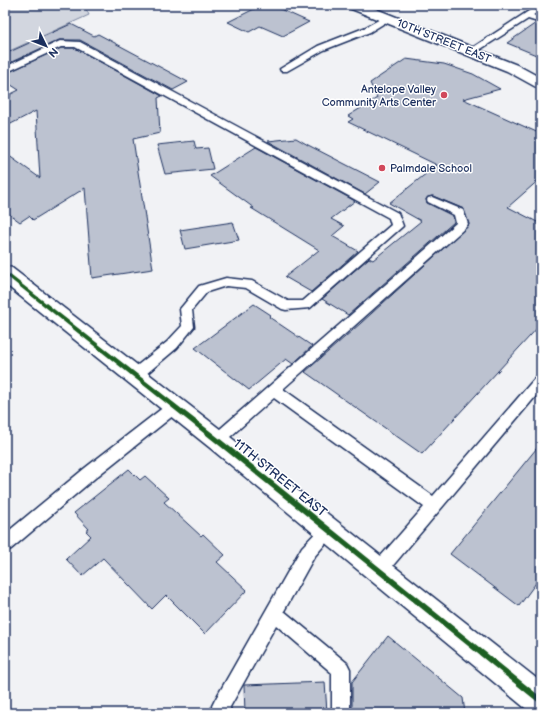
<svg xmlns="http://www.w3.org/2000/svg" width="546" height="718" font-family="'Balsamiq Sans',sans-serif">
<rect width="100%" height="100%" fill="#f1f2f5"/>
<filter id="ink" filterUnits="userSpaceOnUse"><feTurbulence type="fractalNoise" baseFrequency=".025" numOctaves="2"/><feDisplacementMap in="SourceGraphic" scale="8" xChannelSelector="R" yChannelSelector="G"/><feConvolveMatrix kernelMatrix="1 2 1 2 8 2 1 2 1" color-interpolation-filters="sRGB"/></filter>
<g filter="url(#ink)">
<path fill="#d2d6df" stroke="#76829e" d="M5,5h89l-8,4 3,6 -84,38z"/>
<g fill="#bcc2d0" stroke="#1b2f5e">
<path d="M262,5h9l38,17 -26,14 -23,-10 -11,6 -21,-10z"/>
<path d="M536,23l5,1v33l-34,-14z"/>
<path d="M71,24l23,12 4,-2 90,48 -15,8 -93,-50h-21l-54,25v-11z"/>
<path d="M61,48h14l87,48 -4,2 2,35 -27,6 20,130 -61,9 -7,-90 -52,32 -4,-4 -9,6 -15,-11v-58l35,25 -4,-67 -31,16v-28l6,-3 -2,-1 10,-5 -14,-9v-7z"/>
<path d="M406,59l38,5 29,10 27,15 -37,10 78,35v44l-33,29 33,17v100l-119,130 -117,-82 56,-49 108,-98 -5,-16 -31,-13 -5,1 -2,2 1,4 26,13 1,6 -106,93 -26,-16 47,-41 4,2 48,-39 -32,-18 48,-38 -89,-43 5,-3 -5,-3 29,-18 -7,-15z"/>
<path d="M296,138l12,7 72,37 -15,12 -97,-53z"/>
<path d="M194,141l2,8 12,-1 5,21 -48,5 -8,-29z"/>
<path d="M256,147l99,54 -24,18 13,7 -12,10 26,15 -47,41 -26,-15 34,-27 -68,-42h3l-44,-32z"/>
<path d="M233,222l6,18 -54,9 -5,-19z"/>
<path d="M254,304l17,11 -2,2 43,29 -19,18 -7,-5 -37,31 -54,-42z"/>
<path d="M541,443v133l-22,30 -69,-52z"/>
<path d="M129,469l11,11 5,-4 24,22 -5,4 37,34 2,-2 22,21 -8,7 30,28 -42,44 -39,-39 -14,14 -49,-51 -21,18 -16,-17 25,-23 -5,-5 3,-2 -15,-16z"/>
<path d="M388,636l75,62 2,15h-113v-31z"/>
<path d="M325,682l2,31h-82l-1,-28z"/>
</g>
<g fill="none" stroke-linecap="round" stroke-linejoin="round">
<defs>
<g id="lane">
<path d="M538,5h3v6l-8,4 8,3v5l-13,-4 -55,35h-6l-1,-2z"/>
<path d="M384,17h6l1,2 -21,13 -46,18 -37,21h-6l-1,-2 38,-23 46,-18z"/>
<path d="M60,41l20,1 318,171 5,13 -93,82 -24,2 -4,-1 -36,-21 -20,-2 -19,6 -15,18 2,17 -17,21 -38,32 -5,1 -5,-1 -2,-4 2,-4 38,-30 15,-16 -2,-17 19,-23 27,-8 26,3 36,20h15l88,-76 -2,-7 -314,-171h-14l-56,26v-6z"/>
<path d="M432,197l31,13 5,14 -2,3 -183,162 150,107 103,-119 5,-1v14l-156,185 -6,3 -6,-3 -2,-5 2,-5 51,-58 -150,-109 -52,46 -5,2 -5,-2 -2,-4 2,-4 244,-213 -2,-8 -26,-13 -1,-2 1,-2z"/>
<path d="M174,401l5,2 2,4 -2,4 -84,67 -84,71 -6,2v-17l80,-66 84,-65z"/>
<path d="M328,523l5,2 3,5 -3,5 -19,22 -30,54 63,52 3,6v44h-18v-40l-56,-48 -46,82 1,6h-18l-1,-7 3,-6 87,-153 21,-22z"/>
</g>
<path id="street" d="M5,266l7,2 213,165 316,249v31l-11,-1 -321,-265 -204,-163z"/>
<path id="secondary" d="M347,5h19l151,60 24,13v11l-5,-2 -29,-16 -158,-63z"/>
</defs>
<use href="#lane" stroke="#1b2f5e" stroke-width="3"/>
<use href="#street" stroke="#1b2f5e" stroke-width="3"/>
<use href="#secondary" stroke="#1b2f5e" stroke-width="3"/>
<use href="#lane" fill="#fff" fill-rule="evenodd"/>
<use href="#street" fill="#fff" fill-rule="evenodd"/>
<use href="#secondary" fill="#fff" fill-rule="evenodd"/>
<defs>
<path id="cycleway" d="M5,271l214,167 322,259v7l-2,-1 -324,-261 -210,-167z"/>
</defs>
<use href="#cycleway" stroke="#fff" stroke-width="3"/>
<use href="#cycleway" fill="#1b5e20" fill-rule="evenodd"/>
</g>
</g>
<g fill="#d1495b" stroke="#fff" stroke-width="1.5">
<circle cx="444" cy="95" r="4"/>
<circle cx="382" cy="168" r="4"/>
</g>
<g text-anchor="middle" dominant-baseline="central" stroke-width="3" stroke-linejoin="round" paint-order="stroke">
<g font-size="11" fill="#1b2f5e" stroke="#fff">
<text transform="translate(444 41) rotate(22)">10TH STREET EAST</text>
</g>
<g font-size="11" fill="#1b2f5e" stroke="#fff" text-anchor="end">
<text x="436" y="89">Antelope Valley<tspan x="436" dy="13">Community Arts Center</tspan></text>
<text x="390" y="168" text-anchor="start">Palmdale School</text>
</g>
<g font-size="13" fill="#1b2f5e" stroke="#fff">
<text transform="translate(280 478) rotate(39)">11TH STREET EAST</text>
</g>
</g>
<rect width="546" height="718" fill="none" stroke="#fff" stroke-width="20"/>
<rect x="10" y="10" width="526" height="698" fill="none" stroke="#1b2f5e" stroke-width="1.5" filter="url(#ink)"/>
<g transform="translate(46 46) rotate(133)" stroke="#ffffff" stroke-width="3" paint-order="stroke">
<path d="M0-3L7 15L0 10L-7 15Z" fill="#1b2f5e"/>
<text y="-6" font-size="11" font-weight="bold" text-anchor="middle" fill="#1b2f5e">N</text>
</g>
</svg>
